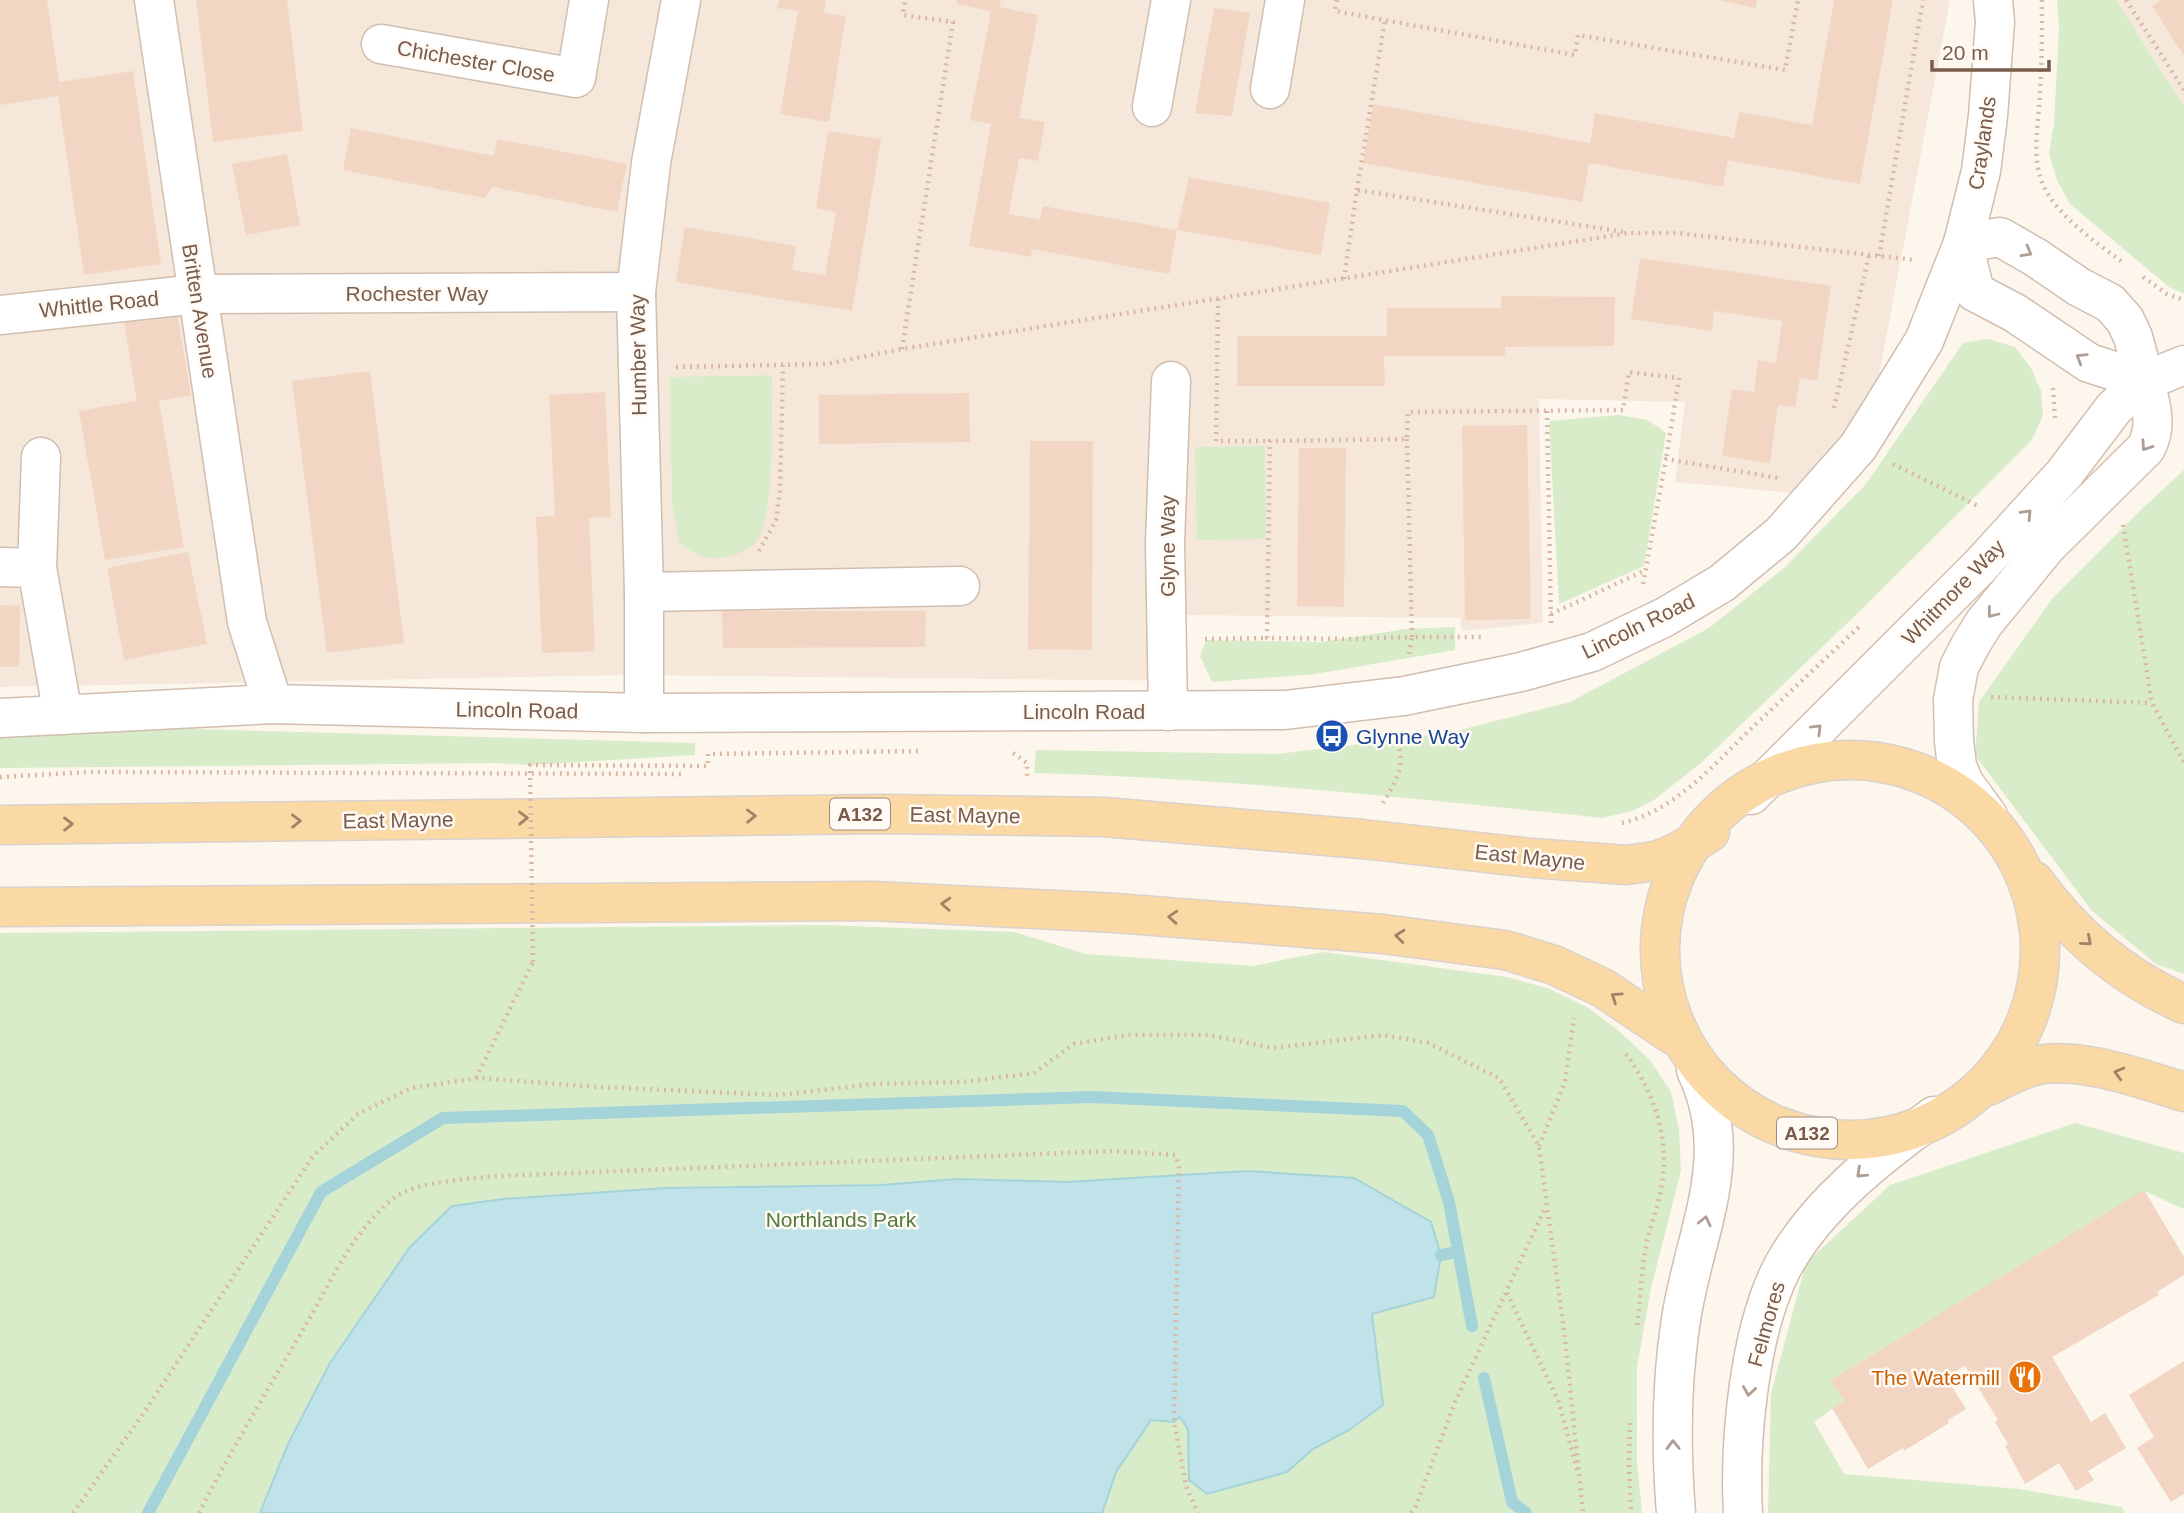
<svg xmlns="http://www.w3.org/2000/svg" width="2184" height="1513" font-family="Helvetica,sans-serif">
<rect width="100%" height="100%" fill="#fdf6ec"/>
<g fill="#f5e8da">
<path d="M0,0h1950l-77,407 -80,86 -118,-11 10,-80 -146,-3 4,224 -81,8 -2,-13 -277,-3 4,66 -556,-6 -631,12z"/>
<path d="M2116,0h68v106z"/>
</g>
<g fill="#d8ecc9">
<path d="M2057,0h59l68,106v188l-15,-7 -99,-83 -13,-24 -8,-26 5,-31 5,-95z"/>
<path d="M1988,339l27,8 16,21 10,23 2,24 -11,25 -169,168 -161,154 -48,38 -22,11 -30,7c-189,-20 -378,-40 -568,-45l2,-23 241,4 167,-20 126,-32 139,-74 75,-60 82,-84 97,-141z"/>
<path d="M772,375c-1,36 4,139 -15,166 -6,8 -19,13 -28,15 -20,6 -34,-1 -50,-13l-7,-40 -2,-126z"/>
<path d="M1619,415l29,5 18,13 -22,133 -85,38 -10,-183z"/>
<path d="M1265,446l1,93 -69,1 -2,-93z"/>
<path d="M2184,470v504l-28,-10 -64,-53 -117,-156 4,-53 73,-103 92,-92z"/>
<path d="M1455,627v23l-140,24 -103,8 -12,-26 6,-16 115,2 85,-13z"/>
<path d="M120,727l575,16v12l-165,10 -35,-2 -495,5v-37z"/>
<path d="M822,925l192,7 72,22 167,12 70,-14 184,25 40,11 40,19 31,23 32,30 21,32 8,38 2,41 -30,117 -14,79v95l5,51h-1642v-580z"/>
<path d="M2075,1123l109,30v56l-40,-18 -313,189 13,21 -30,21 30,52 175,15 103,18 3,6h-357l3,-120 35,-130 84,-78z"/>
</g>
<path fill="#bfe3e8" stroke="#a5d3da" stroke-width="2" d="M1248,1171l106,7 77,44 10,33 -7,42 -62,17 11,91 -34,25 -36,19 -26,23 -80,22 -18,-14 -1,-51 -8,-12 -6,5 -23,-2 -35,52 -14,41h-842l28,-69 42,-81 80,-116 42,-41 51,-7 163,-11 216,-3 75,-6 110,3z"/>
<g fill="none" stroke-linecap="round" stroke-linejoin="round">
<g stroke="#a5d3da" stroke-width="12">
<path d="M1441,1255l17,-3"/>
<path d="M1484,1378l28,124 14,11"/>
<path d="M148,1513l173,-321 122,-74 649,-21 311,14 25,24 21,67 23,124"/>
</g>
</g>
<g fill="#f3d5c3">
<path d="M0,0h47l12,82 74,-11 28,193 -77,11 -26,-179 -58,9z"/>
<path d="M196,0h91l16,131 -90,11z"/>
<path d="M779,0h47l-2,13 22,3 -17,106 -49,-8 18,-103 -21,-3z"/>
<path d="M957,0h44l-2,7 39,8 -19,103 26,4 -7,39 -19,-3 -10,56 31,6 3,-14 134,24 -8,44 -137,-25 -1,8 -62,-11 22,-122 -21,-4 21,-109 -35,-7z"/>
<path d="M1718,0h39l-1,8z"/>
<path d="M1834,0h59l-33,184 -132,-24 -5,27 -134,-24 -7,39 -219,-39 10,-59 217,39 5,-30 139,25 5,-26 73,13z"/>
<path d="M2161,0h23v56l-32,-50z"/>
<path d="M1214,8l36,5 -18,103 -37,-3z"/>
<path d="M351,128l143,28 3,-17 130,25 -10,48 -124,-25 -9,11 -141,-28z"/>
<path d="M828,131l53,8 -29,172 -176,-29 9,-55 111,19 -4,24 33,5 11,-63 -20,-4z"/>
<path d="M287,154l13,71 -54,10 -14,-71z"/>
<path d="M1189,177l141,26 -9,52 -144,-25z"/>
<path d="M1640,258l191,28 -14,95 -17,-3 -5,29 -17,-2 -8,58 -48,-7 10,-67 22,3 4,-32 18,3 6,-42 -68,-10 -2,20 -81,-12z"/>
<path d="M1501,296l114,1 -1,49 -109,1v9h-121l1,30h-148v-50h150v-28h114z"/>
<path d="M177,313l14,82 -32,6 25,146 -79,13 -26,-149 58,-10 -13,-79z"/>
<path d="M370,371l34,272 -77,10 -35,-272z"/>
<path d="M605,392l6,125 -22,1 6,133 -53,2 -6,-136 19,-1 -6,-121z"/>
<path d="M969,393l1,49 -151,2v-49z"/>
<path d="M1527,425l4,194 -66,1 -3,-194z"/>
<path d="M1030,441h63l-1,209 -64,-1z"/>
<path d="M1299,448h47l-2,159 -47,-1z"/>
<path d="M188,552l19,92 -83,16 -17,-92z"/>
<path d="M0,605l20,1 -1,61h-19z"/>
<path d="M722,611h204l-1,36 -202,1z"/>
<path d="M2144,1190l40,67v18l-27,17 2,3 -107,62 39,65 14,-9 21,35 -38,23 6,9 -18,11 -17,-28 -34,21 -20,-38 3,-2 -13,-22 3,-2 -33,-54 -19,11 20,32 -18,11 1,3 -45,28 -1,-3 -35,21 -36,-61 12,-7 -13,-21z"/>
<path d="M2184,1361v133l-13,8 -34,-54 17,-11 -25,-42z"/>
</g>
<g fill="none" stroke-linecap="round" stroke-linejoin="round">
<defs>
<g id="street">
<path d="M154,0l93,622 26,82"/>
<path d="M381,44l195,34 13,-78"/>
<path d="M1270,89l15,-89"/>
<path d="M1152,107l19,-107"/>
<path d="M1963,243l37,-6 35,20 44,30 31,16 15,17 8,17 12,44"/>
<path d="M1963,243l12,49 40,21 74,50 56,18"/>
<path d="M0,315l198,-21 438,-2"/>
<path d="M0,567l37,1 26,147"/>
<path d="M37,568l4,-111"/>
<path d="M644,592l316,-6"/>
<path d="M1168,711l-3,-168 6,-162"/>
<path d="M644,713v-121l-8,-300 15,-129 30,-163"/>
<path d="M0,718l273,-14 371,9 641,-3 119,-14 117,-24 71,-20 73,-35 57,-34 59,-49 77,-87 22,-35 44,-71 39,-98 18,-72 7,-55 7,-94 -2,-22"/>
<path d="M1676,1513c-5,-62 -5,-125 4,-187 12,-90 59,-166 16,-256"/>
<path d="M1743,1513c-4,-71 6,-183 40,-247 34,-62 95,-109 151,-150"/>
</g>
<g id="secondary">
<path d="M1751,795l229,-229 84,-92 50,-66 31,-27 39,-16"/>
<path d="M1988,816l-24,-33 -7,-17 -3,-25 -1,-41 6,-33 12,-23 13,-21 63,-77 99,-98c12,-23 5,-42 -1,-67"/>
</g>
<g id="primary">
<circle cx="1850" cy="950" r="190"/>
<path d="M0,825l882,-11 222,3 258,22 170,19 94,7 29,-4 14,-5 18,-9 23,-15"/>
<path d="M2034,881c39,54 89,96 150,123"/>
<path d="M0,907l873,-6 242,12 268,21 122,16 49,15 49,23 70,47"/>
<path d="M1988,1086c14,-7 29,-15 45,-20 44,-11 109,13 151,26"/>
</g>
</defs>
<use href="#street" stroke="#d1beb0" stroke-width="41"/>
<use href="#secondary" stroke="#d6c0b0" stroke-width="41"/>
<use href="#primary" stroke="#dad1cd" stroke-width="41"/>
<g stroke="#d9b8a5" stroke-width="4.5" stroke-dasharray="2 5" stroke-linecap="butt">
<path d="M1337,0l-2,11 240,44 3,-20 207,35 13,-70"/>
<path d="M2042,0c0,31 0,61 -2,92 -1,32 -10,64 4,95 15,30 51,55 77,74"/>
<path d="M2126,0l58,90"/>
<path d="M1357,190l28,-170"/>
<path d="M1879,256l44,-256"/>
<path d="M2143,277l24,17 17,6"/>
<path d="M1344,279l13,-89 267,42"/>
<path d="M1218,299l-2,142h54"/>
<path d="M902,349l51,-327 -50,-7 2,-15"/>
<path d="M676,367l150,-3 76,-15 726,-116h49l238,27"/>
<path d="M2053,388l2,30"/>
<path d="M1834,408l35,-153"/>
<path d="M1547,411l4,213"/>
<path d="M1407,439l5,198 -61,2 -84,-1 3,-197 137,-2 1,-27 215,-2 6,-38 50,6 -13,81"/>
<path d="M1893,464l87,43"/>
<path d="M2123,525l29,178 32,60"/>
<path d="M759,551l17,-31 4,-29 3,-126"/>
<path d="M1643,584l23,-125 112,19"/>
<path d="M1551,614l95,-44"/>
<path d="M1205,639l62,-1"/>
<path d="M1409,654l3,-17h71"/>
<path d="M1991,697l161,6"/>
<path d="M1013,753l14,10v16"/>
<path d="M0,777l90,-5 592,2"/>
<path d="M1383,803c12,-20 27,-44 10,-66"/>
<path d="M1622,823c54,-12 95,-62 133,-98 36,-34 71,-67 106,-100"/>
<path d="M1626,1054c27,37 44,83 36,130 -4,23 -13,45 -17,68 -4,25 -5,50 -8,75"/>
<path d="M476,1078l57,-116"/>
<path d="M1539,1146l26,-64 9,-64"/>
<path d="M1507,1293l51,107 20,73"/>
<path d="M1630,1423l-1,41 2,49"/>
<path d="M73,1513l68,-96 172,-261 45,-42 53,-26 68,-10 120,9 180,8 94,-11 90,-2 71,-9 40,-29 53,-9h82l64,13 111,-13 44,8 71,35 40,68 26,192 18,175"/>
<path d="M199,1513c33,-65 71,-127 108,-190 25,-44 47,-94 88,-126 20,-15 78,-19 104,-21l614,-25 62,4 4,10 -5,257 12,64 12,27"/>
<path d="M1411,1513l4,-5 40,-106 91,-196"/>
</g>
<use href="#street" stroke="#fff" stroke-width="38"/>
<use href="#secondary" stroke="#fff" stroke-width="38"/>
<use href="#primary" stroke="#fbd9a5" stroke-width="38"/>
<path stroke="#d9b8a5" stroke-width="4.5" stroke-dasharray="2 5" stroke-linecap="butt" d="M533,962l-3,-197 178,1v-12l214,-3"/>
</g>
<defs><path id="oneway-chevron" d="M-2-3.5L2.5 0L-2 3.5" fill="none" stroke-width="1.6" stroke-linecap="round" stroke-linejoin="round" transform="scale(1.75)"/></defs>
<g stroke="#af9d94">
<use href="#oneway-chevron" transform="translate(2027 252) rotate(30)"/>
<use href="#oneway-chevron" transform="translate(2081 358) rotate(-148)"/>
<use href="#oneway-chevron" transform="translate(2146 446) rotate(124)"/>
<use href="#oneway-chevron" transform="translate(2027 514) rotate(-47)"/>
<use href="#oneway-chevron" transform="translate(1992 613) rotate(128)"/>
<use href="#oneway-chevron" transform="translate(1817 729) rotate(-45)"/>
<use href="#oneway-chevron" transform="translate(1861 1173) rotate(137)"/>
<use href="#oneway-chevron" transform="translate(1705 1221) rotate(-77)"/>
<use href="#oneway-chevron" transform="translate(1749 1391) rotate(99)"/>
<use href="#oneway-chevron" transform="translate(1673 1445) rotate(-91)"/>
</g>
<g stroke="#a18267">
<use href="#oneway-chevron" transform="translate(751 816) rotate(-1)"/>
<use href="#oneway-chevron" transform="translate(523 818) rotate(-1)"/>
<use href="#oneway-chevron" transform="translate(296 821) rotate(-1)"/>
<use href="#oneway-chevron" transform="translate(68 824) rotate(-1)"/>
<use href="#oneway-chevron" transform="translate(946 904) rotate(-177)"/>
<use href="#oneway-chevron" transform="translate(1173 917) rotate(-176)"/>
<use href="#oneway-chevron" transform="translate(1400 936) rotate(-174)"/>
<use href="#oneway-chevron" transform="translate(2087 941) rotate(41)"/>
<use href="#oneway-chevron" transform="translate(1616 997) rotate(-146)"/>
<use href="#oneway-chevron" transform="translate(2119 1073) rotate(-165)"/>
</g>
<defs>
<symbol id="bus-disc" viewBox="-11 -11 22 22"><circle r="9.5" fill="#1a4fb4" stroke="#fffaf3"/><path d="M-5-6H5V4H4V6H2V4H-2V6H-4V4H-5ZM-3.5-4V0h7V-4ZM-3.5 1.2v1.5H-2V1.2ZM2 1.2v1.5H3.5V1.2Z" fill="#fff"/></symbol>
<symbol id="restaurant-disc" viewBox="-11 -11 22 22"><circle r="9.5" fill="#e8710a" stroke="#fffaf3"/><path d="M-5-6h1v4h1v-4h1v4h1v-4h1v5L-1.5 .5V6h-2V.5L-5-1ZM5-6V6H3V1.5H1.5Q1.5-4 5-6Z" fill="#fff"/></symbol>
</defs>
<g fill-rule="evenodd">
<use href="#bus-disc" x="1313" y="717" width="38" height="38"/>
<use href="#restaurant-disc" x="2006" y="1358" width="38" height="38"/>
</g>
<g text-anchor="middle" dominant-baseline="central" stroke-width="5" stroke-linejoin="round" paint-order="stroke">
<g fill="#fffaf3" stroke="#a28b7f" stroke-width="2">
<rect x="830" y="798.5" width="60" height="31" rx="5"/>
<rect x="1777" y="1117.5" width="60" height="31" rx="5"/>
</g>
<g font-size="19" font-weight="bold" fill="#7a5c4d">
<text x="860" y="814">A132</text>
<text x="1807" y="1133">A132</text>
</g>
<g font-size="21" fill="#7a5c4d" stroke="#fffaf3">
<text transform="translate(476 61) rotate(10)">Chichester Close</text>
<text transform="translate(1982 143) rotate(-82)">Craylands</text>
<text x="417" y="293">Rochester Way</text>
<text transform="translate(99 304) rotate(-6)">Whittle Road</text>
<text transform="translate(200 311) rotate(81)">Britten Avenue</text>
<text transform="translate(638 355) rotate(-91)">Humber Way</text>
<text transform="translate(1167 546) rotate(-90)">Glyne Way</text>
<text transform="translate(1953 592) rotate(-46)">Whitmore Way</text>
<text transform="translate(1638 626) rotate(-26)">Lincoln Road</text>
<text transform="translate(517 710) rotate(1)">Lincoln Road</text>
<text x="1084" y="711">Lincoln Road</text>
<text transform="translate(965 815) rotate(1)">East Mayne</text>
<text transform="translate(398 820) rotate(-1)">East Mayne</text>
<text transform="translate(1530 857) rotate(6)">East Mayne</text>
<text transform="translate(1766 1324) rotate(-74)">Felmores</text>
</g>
<g font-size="21" fill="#164399" stroke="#fffaf3" text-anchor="start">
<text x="1356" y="736">Glynne Way</text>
</g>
<g font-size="21" fill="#537a41" stroke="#fffaf3">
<text x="841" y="1219">Northlands Park</text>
</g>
<g font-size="21" fill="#c56008" stroke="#fffaf3" text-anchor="end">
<text x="2000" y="1377">The Watermill</text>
</g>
</g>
<path d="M1932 60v10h117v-10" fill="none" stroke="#7a5c4d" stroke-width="3.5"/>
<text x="1942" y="60" font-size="21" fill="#7a5c4d" stroke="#fffaf3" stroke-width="5" paint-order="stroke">20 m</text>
</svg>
